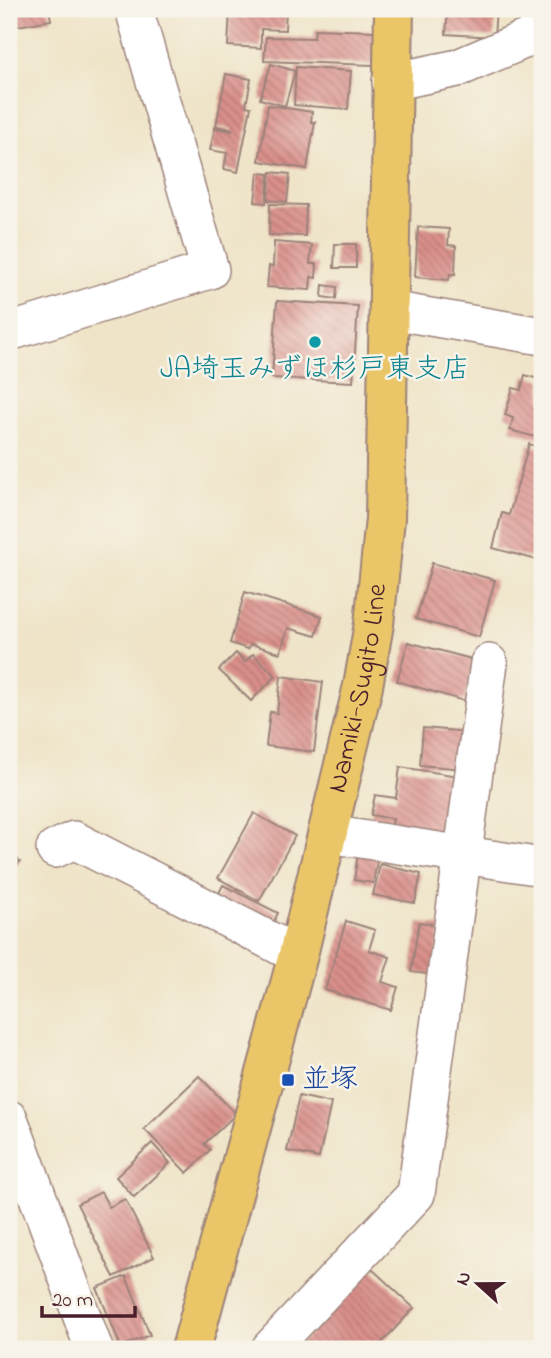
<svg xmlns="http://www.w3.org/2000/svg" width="551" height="1358" font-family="'Indie Flower','Klee One',sans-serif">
<defs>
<pattern id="building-back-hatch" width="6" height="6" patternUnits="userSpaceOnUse" patternTransform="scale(1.75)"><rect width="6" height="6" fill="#da908b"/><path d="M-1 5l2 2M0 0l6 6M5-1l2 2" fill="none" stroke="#b37572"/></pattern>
</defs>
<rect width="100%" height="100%" fill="#f7f3e8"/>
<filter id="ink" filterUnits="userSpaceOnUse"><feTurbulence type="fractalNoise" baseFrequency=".0143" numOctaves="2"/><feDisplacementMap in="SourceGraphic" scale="14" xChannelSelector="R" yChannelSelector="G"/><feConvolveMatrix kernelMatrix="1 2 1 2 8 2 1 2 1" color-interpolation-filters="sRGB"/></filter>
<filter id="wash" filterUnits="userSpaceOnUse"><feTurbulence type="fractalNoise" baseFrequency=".00686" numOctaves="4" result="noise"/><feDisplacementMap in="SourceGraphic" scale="28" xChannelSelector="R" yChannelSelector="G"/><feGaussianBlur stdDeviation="1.57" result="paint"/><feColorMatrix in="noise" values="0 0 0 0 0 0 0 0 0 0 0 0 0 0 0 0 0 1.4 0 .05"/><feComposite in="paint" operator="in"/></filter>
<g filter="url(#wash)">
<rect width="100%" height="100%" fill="#efe4c8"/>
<g id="blocks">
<g fill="url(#building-back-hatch)">
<path d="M9,9h40l2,11 -39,7z"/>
<path d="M230,9h56l-1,21 -24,-1v19l-33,-2z"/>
<path d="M448,9h48l-2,28 -48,-3z"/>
<path d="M315,29l59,2 -1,34 -109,-4 2,-24 48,1z"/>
<path d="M271,64l24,7 -10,35 -25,-7z"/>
<path d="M296,67l55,4 -3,38 -54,-4z"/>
<path d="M226,74l25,5 -5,27 5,1 -13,65 -14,-3 3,-16 -17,-3 5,-22 17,3v-2l-16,-3z"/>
<path d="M268,105l44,7 -1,10h4l-8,47 -48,-8z"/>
<path d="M271,172l19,2 -3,28 -19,-2z"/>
<path d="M258,173l11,1 -3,29 -11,-1z"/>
<path d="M270,204l36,1 -1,31 -36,-1z"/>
<path d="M418,227l31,2 -1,16 8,1 -1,28h-5l-1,6 -34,-3z"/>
<path d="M274,242l38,3 -2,19h7l-1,14 -5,-1 -1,13 -43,-3 2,-21 4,1z"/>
<path d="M335,244h21v24h-22z"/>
<path d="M323,285l14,2 -1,12 -14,-2z"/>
<path d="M277,301l81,5 -5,76 -81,-4z"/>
<path d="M525,375l17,5v59l-32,-9 3,-12 -8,-3 8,-27 8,2z"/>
<path d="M529,444l13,4v93l-5,19 -44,-12 9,-35 7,2z"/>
<path d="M432,563l63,17 -16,57 -63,-18z"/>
<path d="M245,592l77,24 -6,20 -28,-8 -8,25 -29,-9 -3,5 -18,-6z"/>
<path d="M408,642l67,18 -11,41 -67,-20z"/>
<path d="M236,653l9,9 8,-8 23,22 -25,25 -32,-31z"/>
<path d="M281,676l42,6 -9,70 -48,-6 4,-34 7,1z"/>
<path d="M423,728l45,4 -4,37 -44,-4z"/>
<path d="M400,767l59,9 -10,66 -59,-9 3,-14 -22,-4 4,-20 21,3z"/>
<path d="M254,813l41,23 -36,65 -41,-23z"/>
<path d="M9,849l11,13 -11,10z"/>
<path d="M358,853l20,4 -5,26 -19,-3z"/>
<path d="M380,864l41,10 -6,29 -42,-8z"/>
<path d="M223,885l55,28 -10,21 -56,-27z"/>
<path d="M346,921l29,9 -6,20 21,7 -8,25 16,5 -7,23 -66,-20z"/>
<path d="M419,922l22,4 -8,49 -22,-3z"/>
<path d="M199,1076l37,38 -32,30 6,6 -23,23 -43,-44z"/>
<path d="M299,1096l32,7 -12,55 -32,-7z"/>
<path d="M152,1143l18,20 -36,34 -18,-20z"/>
<path d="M101,1192l8,15 16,-8 29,58 -40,20 -37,-73z"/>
<path d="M371,1268l43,40 -38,41h-81z"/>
<path d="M126,1276l24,59 -29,12 -24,-59z"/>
</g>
</g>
</g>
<g filter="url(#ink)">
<use href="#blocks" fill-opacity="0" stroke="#9c827a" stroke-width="2"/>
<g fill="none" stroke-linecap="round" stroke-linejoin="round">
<defs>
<g id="minor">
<path d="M391,82l67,-14 84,-36"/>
<path d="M389,310l153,26"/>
<path d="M9,332l201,-62 -76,-261"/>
<path d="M328,834l214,33"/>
<path d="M55,849l19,-9 224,115"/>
<path d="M9,1119l85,230"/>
<path d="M270,1349l146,-155 73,-531"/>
</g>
<g id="major">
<path id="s1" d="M191,1349l107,-394 65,-269 11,-62 11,-105 9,-510"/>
</g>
</defs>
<use href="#minor" stroke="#9c827a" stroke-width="40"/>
<use href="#major" stroke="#9c827a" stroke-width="42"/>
<use href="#minor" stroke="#fff" stroke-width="37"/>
<use href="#major" stroke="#eac669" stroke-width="38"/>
</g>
</g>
<circle fill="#0f9aa8" stroke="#f7f3e8" stroke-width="2.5" cx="315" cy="342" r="7"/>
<rect fill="#1a4fb4" stroke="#f7f3e8" stroke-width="2.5" x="281" y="1073" width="14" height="14" rx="3.5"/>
<g text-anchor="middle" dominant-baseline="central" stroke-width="5" stroke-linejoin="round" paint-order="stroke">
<g font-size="28" fill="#0d838f" stroke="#f7f3e8">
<text x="315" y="370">JA埼玉みずほ杉戸東支店</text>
</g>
<g font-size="28" fill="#4a1f2b" stroke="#f7f3e8">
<text stroke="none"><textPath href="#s1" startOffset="682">Namiki-Sugito Line</textPath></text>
</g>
<g font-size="28" fill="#164399" stroke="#f7f3e8" text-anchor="start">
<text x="302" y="1080">並塚</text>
</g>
</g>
<rect width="551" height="1358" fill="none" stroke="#f7f3e8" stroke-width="35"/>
<g transform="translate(478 1284) rotate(291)" stroke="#f7f3e8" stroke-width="5" paint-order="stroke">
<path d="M0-5L12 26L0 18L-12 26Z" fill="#4a1f2b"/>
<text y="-10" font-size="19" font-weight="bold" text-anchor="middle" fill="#4a1f2b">N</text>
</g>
<path d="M42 1306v10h93v-10" fill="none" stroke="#4a1f2b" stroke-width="3.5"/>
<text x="52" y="1306" font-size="21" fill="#4a1f2b" stroke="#f7f3e8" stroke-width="5" paint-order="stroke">20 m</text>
</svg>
